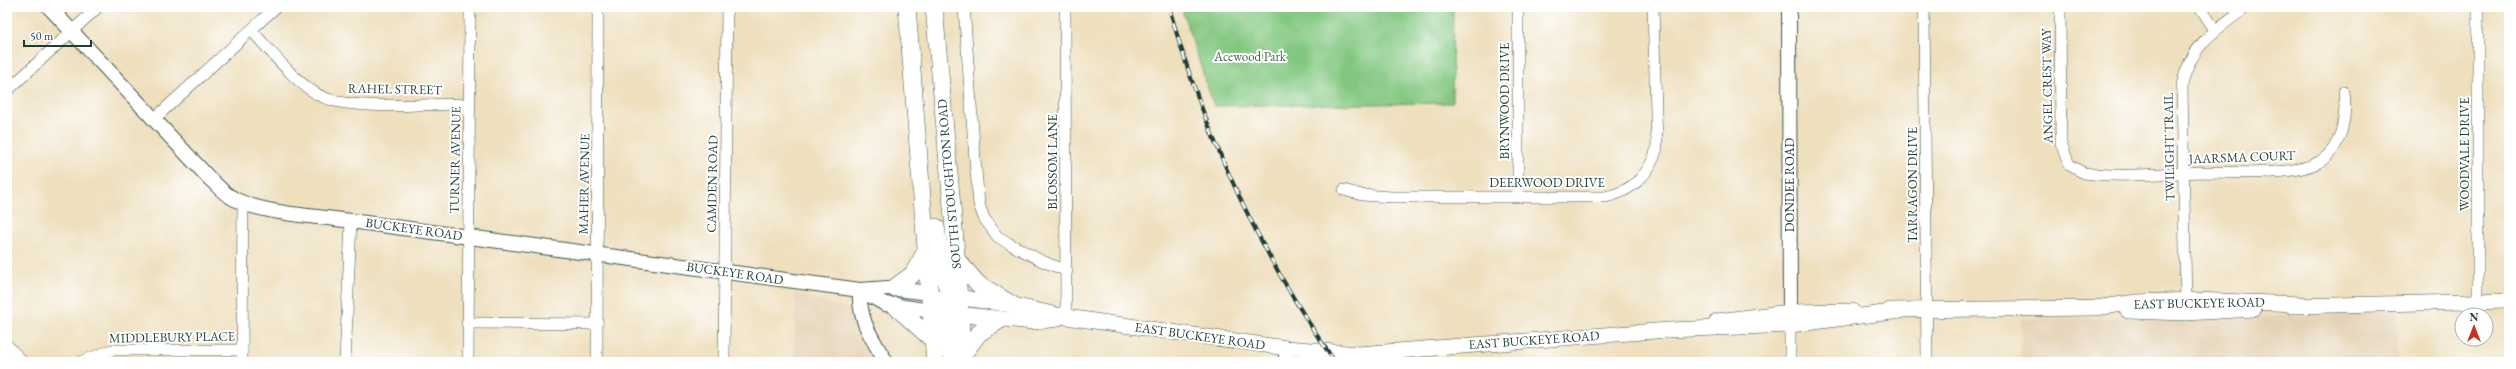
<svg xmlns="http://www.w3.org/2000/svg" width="2516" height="369" font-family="'EB Garamond',serif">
<rect width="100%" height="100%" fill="#fff"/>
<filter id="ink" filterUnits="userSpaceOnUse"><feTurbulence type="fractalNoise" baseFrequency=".025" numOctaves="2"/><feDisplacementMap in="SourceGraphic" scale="8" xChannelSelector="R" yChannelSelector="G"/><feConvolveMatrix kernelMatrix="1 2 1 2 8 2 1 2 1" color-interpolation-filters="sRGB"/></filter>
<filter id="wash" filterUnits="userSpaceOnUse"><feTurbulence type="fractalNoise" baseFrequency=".012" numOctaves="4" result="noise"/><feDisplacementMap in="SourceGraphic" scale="16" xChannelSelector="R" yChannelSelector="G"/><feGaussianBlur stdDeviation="0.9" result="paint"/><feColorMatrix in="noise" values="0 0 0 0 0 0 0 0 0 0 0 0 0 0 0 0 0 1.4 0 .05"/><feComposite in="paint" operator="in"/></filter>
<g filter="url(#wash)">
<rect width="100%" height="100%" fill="#eedfbd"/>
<g fill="#e4d2b5">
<path d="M795,294l54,15 9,23 20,30h-83z"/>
<path d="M2397,312v50h-376v-43l188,-1z"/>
</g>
<path fill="#cbc3b8" d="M1286,348l23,2 9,12h-32z"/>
<path fill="#82c780" stroke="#50825a" d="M1181,7h272l-1,96 -238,3z"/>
</g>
<g filter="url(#ink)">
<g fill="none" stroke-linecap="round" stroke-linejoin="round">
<defs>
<g id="minor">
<path d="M964,7l11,153 4,44 5,14 13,18 11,7 34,18 25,10"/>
<path d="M1065,7l1,310"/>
<path d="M1518,7v189"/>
<path d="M1924,7l3,355"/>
<path d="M2060,7l1,136 8,22 15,8c38,5 79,0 118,-1 30,0 91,5 117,-10 23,-13 28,-46 25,-70"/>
<path d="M2200,7l15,23"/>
<path d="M251,30c20,21 47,57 74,68 33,13 107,5 145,6"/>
<path d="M7,91l91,-84"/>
<path d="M154,119l122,-112"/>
<path d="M1344,190l18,5 30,2h213c27,-5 45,-23 52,-49l-4,-141"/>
<path d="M2478,301v-294"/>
<path d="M2186,307l-4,-222c9,-41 33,-55 65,-78"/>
<path d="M467,323l130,1"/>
<path d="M7,345l16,17"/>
<path d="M80,362l32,-12h130"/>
<path d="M242,362l1,-160"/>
<path d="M345,362l6,-141"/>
<path d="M468,362l2,-355"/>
<path d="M597,362l1,-355"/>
<path d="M724,362l3,-355"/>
<path d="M1790,362v-44"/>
</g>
<g id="tertiary">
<path d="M49,7l161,172c7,6 13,14 21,18 27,17 87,19 120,24l509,69 28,-2 42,5"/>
<path d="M1789,7l1,305"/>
<path d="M860,290c-2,30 12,48 26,72"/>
<path d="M860,290l25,14 46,7"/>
<path d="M1286,348v14"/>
</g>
<g id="secondary">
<path d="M948,296l65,9 53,12 220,31 73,6 309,-24 122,-5 110,-14"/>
<path d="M2292,306l217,-5"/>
<path d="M1890,310l205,-2 42,-6 56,-2 109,4"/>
<path d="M2128,311l58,2 68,-4"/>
<path d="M948,313l85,9 24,-3"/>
<path d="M1717,321l73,-9 62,-1"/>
</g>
<g id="primary">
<path d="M907,7l28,355"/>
<path d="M934,7l21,233 8,122"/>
<path d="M936,227l7,48 11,31"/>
<path d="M956,259l22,25 35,21"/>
<path d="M894,288l19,-14 14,-25"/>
<path d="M933,296l11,22 9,44"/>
<path d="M895,306l39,35"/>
<path d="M963,354l16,-21 21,-13"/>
</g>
</defs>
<use href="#minor" stroke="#3e5549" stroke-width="12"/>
<use href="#tertiary" stroke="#3e5549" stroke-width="16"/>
<use href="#secondary" stroke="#3e5549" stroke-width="16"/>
<use href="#primary" stroke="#3e5549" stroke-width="18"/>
<use href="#minor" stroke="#fff" stroke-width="11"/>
<use href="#tertiary" stroke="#fff" stroke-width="14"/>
<use href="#secondary" stroke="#fff" stroke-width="15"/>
<use href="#primary" stroke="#fff" stroke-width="17"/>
<defs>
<path id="rail" d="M1169,7c35,127 91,247 166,355"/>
</defs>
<use href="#rail" stroke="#1f3d34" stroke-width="4"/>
<use href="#rail" stroke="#fff" stroke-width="2.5" stroke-dasharray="8" stroke-linecap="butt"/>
</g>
</g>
<g text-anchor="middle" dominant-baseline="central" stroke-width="4" stroke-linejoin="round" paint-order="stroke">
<g font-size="13" fill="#3d664b" stroke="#fff">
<text x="1250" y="56">Acewood Park</text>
</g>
<g font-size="13" fill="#1f3d34" stroke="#fff">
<text transform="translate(2047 86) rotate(-91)">ANGEL CREST WAY</text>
<text transform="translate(395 89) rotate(1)">RAHEL STREET</text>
<text transform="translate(1504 101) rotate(-90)">BRYNWOOD DRIVE</text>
<text transform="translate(2169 147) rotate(-91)">TWILIGHT TRAIL</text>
<text transform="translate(2464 154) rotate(-90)">WOODVALE DRIVE</text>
<text transform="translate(2242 157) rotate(-2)">JAARSMA COURT</text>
<text transform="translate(455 160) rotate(-89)">TURNER AVENUE</text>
<text transform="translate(1052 162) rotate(-90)">BLOSSOM LANE</text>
<text x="1547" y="182">DEERWOOD DRIVE</text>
<text transform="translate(584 184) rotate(-89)">MAHER AVENUE</text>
<text transform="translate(712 184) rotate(-89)">CAMDEN ROAD</text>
<text transform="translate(949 184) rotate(-95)">SOUTH STOUGHTON ROAD</text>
<text transform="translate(1789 185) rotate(-90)">DONDEE ROAD</text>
<text transform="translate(1912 185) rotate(-90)">TARRAGON DRIVE</text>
<text transform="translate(414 229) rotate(8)">BUCKEYE ROAD</text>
<text transform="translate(735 273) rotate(8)">BUCKEYE ROAD</text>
<text transform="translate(2199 303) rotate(-1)">EAST BUCKEYE ROAD</text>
<text transform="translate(1200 336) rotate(8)">EAST BUCKEYE ROAD</text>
<text transform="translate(172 337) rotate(-1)">MIDDLEBURY PLACE</text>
<text transform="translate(1534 340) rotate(-4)">EAST BUCKEYE ROAD</text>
</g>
</g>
<rect width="2516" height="369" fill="none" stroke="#fff" stroke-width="24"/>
<g transform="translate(2474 327)"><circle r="19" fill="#ffffff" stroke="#a5b1ae"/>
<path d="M0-3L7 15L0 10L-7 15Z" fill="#c8321e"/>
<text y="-6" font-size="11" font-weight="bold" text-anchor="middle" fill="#1f3d34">N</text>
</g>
<path d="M24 40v6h67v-6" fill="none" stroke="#1f3d34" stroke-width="2"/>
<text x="30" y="40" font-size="12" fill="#1f3d34" stroke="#ffffff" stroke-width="3" paint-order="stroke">50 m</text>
</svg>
